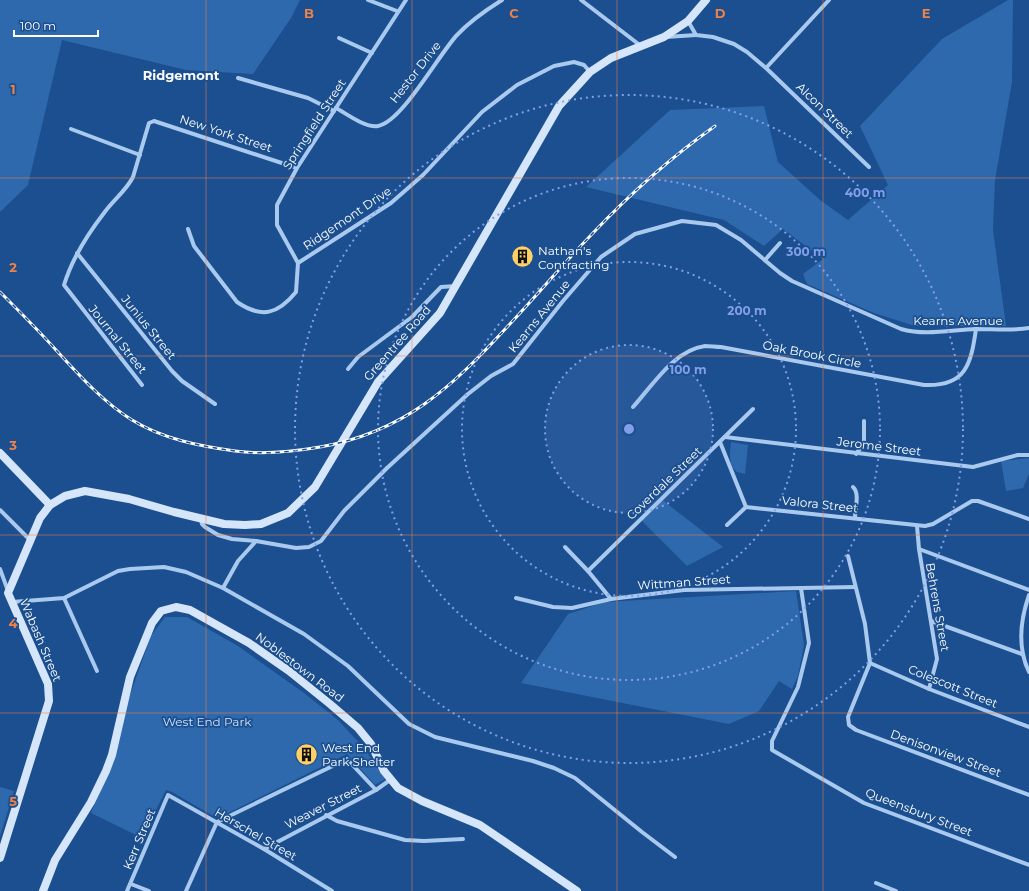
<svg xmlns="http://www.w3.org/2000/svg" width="1029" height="891" font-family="Montserrat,sans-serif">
<rect width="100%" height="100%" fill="#1b4f8f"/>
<g fill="#2e69ad">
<path d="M0,0h300l-9,18 -38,56 -67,-4 -124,-30 -34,145 -28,27z"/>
<path d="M1008,0h5l-1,82 -17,98 -2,50 13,96h-91l-41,-13 -67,-29 -4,-10 20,-15 -40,-30 -19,17 -40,-26 -138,-33 84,-77 94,-4 14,56 42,38 28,20 40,-35 -28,-59 82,-87z"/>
<path d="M731,442l17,3 -3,29 -8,-2c-9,-7 -7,-20 -6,-30z"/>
<path d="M1029,458v16l-6,14 -17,3 -5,-30z"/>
<path d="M661,499l62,48 -36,19 -46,-46z"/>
<path d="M796,591l8,54 -6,31 -6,13 -13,-8 -20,30 -30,13 -208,-41 47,-69 37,-12z"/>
<path d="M165,617h22l51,29 66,47 34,27 26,28 21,31 -10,6 -28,-31 -125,62 -7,1 -43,-25 -6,-2 -24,48 -51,-25 17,-40 21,-75 22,-62z"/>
<path d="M0,787l14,4 -14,45z"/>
</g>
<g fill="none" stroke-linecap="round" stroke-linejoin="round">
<g stroke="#a9c9ee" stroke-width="4">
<path d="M368,0l29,11"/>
<path d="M581,0l60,46"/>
<path d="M688,21l8,14 17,2 21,7 13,8 19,16 103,99"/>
<path d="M666,37l30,-2"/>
<path d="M339,38l33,15"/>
<path d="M766,68l63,-68"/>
<path d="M238,78l70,20 26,13"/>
<path d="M336,108c11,6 29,20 42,18 24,-4 61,-72 79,-91 13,-14 29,-25 45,-35"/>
<path d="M71,129l69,26"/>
<path d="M188,229l6,17 43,56c25,17 41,12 59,-10l2,-29 93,-60 32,-28 59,-63 35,-27 37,-19 20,-4 10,3 6,7"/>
<path d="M77,253l95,118 10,10 33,23"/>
<path d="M765,260l15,-17"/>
<path d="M298,263l-21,-38v-20l20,-37 109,-168"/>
<path d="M348,369l10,-12 54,-40 29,-30 15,-1"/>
<path d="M142,385l-78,-100c8,-26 23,-50 40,-72 9,-13 22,-22 29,-36l16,-54 5,-2 143,47"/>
<path d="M633,407c19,-21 41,-57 72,-61 5,0 11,1 16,1l203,38c42,2 47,-21 52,-56"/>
<path d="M725,437l248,30 45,-12h11"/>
<path d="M720,442l26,65"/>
<path d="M856,454l8,-11v-22"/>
<path d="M853,487c7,6 2,22 2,31"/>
<path d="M746,507l179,19 8,-2 39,-23h6l51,18"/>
<path d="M0,510l30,30"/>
<path d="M201,519l1,5 3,3 13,8 14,4 24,2 40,7 13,-1 12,-6 23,-30 43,-43 81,-74 23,-18 22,-12 50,-63 38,-44 34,-23 47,-13 34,4 25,15 39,33 12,8 109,48c24,7 50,1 75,0 18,0 35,2 53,-1"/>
<path d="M727,525l19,-18"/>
<path d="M917,526l2,23 18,110 -8,30"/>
<path d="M565,547l23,24 23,28"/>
<path d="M919,549l110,41"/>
<path d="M848,556l17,68 5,39 -22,54 1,8 7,5 173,65"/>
<path d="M0,569l8,22"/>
<path d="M588,571l165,-162"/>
<path d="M223,588l15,-27 18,-20"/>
<path d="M801,588l8,55 -11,44 -26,54v9l92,53 165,62"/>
<path d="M1029,595c-9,26 -12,52 0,77"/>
<path d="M64,598l33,73"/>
<path d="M516,598l37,9 19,1 39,-9 73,-9 171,-3"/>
<path d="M12,602l52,-4 54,-27 12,-2 34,-2 22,5 37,16 81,46 44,32 61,58 26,13 98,24 21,7 21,10 67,54 33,25"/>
<path d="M931,621l91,33"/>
<path d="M870,663l59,26 100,38"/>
<path d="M326,815l11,6 68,19 19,1 39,-2"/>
<path d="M264,849l112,-59 14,-10"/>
<path d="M876,883l20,8"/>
<path d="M131,884l18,7"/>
<path d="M127,891l41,-96 96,54 68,42"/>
<path d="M186,891l31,-69 130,-63 29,31"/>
</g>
<g stroke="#d6e6fa" stroke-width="8">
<path d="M0,453l50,52"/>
<path d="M0,858l49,-157 -1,-17 -40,-91 32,-75 10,-13 15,-9 20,-5 44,8 45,13 50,12 21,1 16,-1 27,-11 27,-26 63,-105 62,-69 119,-207 31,-34 21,-14 53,-21 24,-16 18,-21"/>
<path d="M43,891l12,-31 36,-58 15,-31 6,-16 18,-78 22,-54 9,-12 15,-4 14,3 59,33 40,28 41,33 28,24 13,16 13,27 14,17 24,13 58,24 97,66"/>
</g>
<defs>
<path id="rail" d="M0,292c19,19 38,38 56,58 23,25 47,52 76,70 31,19 67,26 103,31 28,4 56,1 85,-4 85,-15 132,-60 188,-121 29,-31 56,-63 85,-93 38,-40 77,-75 122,-107"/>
</defs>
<use href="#rail" stroke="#fff" stroke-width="3"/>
<use href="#rail" stroke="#1b4f8f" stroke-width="1.5" stroke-dasharray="4.5" stroke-linecap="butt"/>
</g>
<path fill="none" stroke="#ee8249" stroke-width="1" stroke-opacity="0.55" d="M206,0v891M412,0v891M617,0v891M823,0v891M0,178h1029M0,356h1029M0,535h1029M0,713h1029"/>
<circle cx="629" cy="429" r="84" fill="#839eea" fill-opacity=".12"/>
<g fill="none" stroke="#839eea" stroke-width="2" stroke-dasharray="2 4">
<circle cx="629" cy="429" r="84"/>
<circle cx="629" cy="429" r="167"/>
<circle cx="629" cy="429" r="251"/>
<circle cx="629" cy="429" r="334"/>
</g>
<defs>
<symbol id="building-disc" viewBox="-11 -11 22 22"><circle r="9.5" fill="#ffd166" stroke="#1b4f8f"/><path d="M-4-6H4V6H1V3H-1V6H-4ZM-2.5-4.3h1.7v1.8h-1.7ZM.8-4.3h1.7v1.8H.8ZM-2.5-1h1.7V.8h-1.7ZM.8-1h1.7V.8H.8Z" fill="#111"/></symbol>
</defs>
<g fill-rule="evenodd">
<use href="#building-disc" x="510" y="244" width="25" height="25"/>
<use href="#building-disc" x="294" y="742" width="25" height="25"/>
</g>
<g text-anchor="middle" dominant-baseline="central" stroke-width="3.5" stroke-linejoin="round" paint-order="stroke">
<g font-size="12" fill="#fff" stroke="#1b4f8f">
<text transform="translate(415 72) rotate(-52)">Hestor Drive</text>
<text transform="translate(825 110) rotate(44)">Alcon Street</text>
<text transform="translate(314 124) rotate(-57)">Springfield Street</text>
<text transform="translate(226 133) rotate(18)">New York Street</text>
<text transform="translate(347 218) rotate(-34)">Ridgemont Drive</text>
<text transform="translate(539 316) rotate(-51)">Kearns Avenue</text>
<text x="958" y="320">Kearns Avenue</text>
<text transform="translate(149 327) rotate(51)">Junius Street</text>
<text transform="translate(118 339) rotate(51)">Journal Street</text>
<text transform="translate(397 343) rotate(-49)">Greentree Road</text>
<text transform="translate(812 354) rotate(11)">Oak Brook Circle</text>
<text transform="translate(879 446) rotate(7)">Jerome Street</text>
<text transform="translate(664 483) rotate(-44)">Coverdale Street</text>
<text transform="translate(820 504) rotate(6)">Valora Street</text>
<text transform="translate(684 582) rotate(-4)">Wittman Street</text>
<text transform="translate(938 607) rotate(80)">Behrens Street</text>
<text transform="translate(41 640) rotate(67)">Wabash Street</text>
<text transform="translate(300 667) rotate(37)">Noblestown Road</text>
<text transform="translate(953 686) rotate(22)">Colescott Street</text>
<text transform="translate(946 753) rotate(20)">Denisonview Street</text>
<text transform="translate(323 806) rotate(-27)">Weaver Street</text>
<text transform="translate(919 812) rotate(21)">Queensbury Street</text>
<text transform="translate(256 834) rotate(30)">Herschel Street</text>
<text transform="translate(139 839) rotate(-67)">Kerr Street</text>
</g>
<g font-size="12" fill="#fff" stroke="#1b4f8f" text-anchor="start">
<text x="538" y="250">Nathan's<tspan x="538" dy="14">Contracting</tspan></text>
<text x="322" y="747">West End<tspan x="322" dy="14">Park Shelter</tspan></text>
</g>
<g font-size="12" fill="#cfe3fa" stroke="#1b4f8f">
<text x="207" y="721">West End Park</text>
</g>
<g font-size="13" font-weight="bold" fill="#fff" stroke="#1b4f8f">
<text x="181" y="75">Ridgemont</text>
</g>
</g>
<g font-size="13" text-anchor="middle" font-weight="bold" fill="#ee8249" stroke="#1b4f8f" stroke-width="3.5" stroke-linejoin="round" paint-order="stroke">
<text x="309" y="18">B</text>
<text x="514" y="18">C</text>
<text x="720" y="18">D</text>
<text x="926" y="18">E</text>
<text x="13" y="94">1</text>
<text x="13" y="272">2</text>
<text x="13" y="450">3</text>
<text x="13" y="628">4</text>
<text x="13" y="806">5</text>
</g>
<circle cx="629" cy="429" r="6" fill="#839eea" stroke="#1b4f8f" stroke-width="2"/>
<g font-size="12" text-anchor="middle" font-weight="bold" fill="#839eea" stroke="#1b4f8f" stroke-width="3.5" stroke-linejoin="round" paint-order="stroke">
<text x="865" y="197">400 m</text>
<text x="806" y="256">300 m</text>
<text x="747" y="315">200 m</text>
<text x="688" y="374">100 m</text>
</g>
<path d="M14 30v6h84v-6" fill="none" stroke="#ffffff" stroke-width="2"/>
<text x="20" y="30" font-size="12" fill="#ffffff" stroke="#1b4f8f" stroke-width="3" paint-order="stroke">100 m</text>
</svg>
